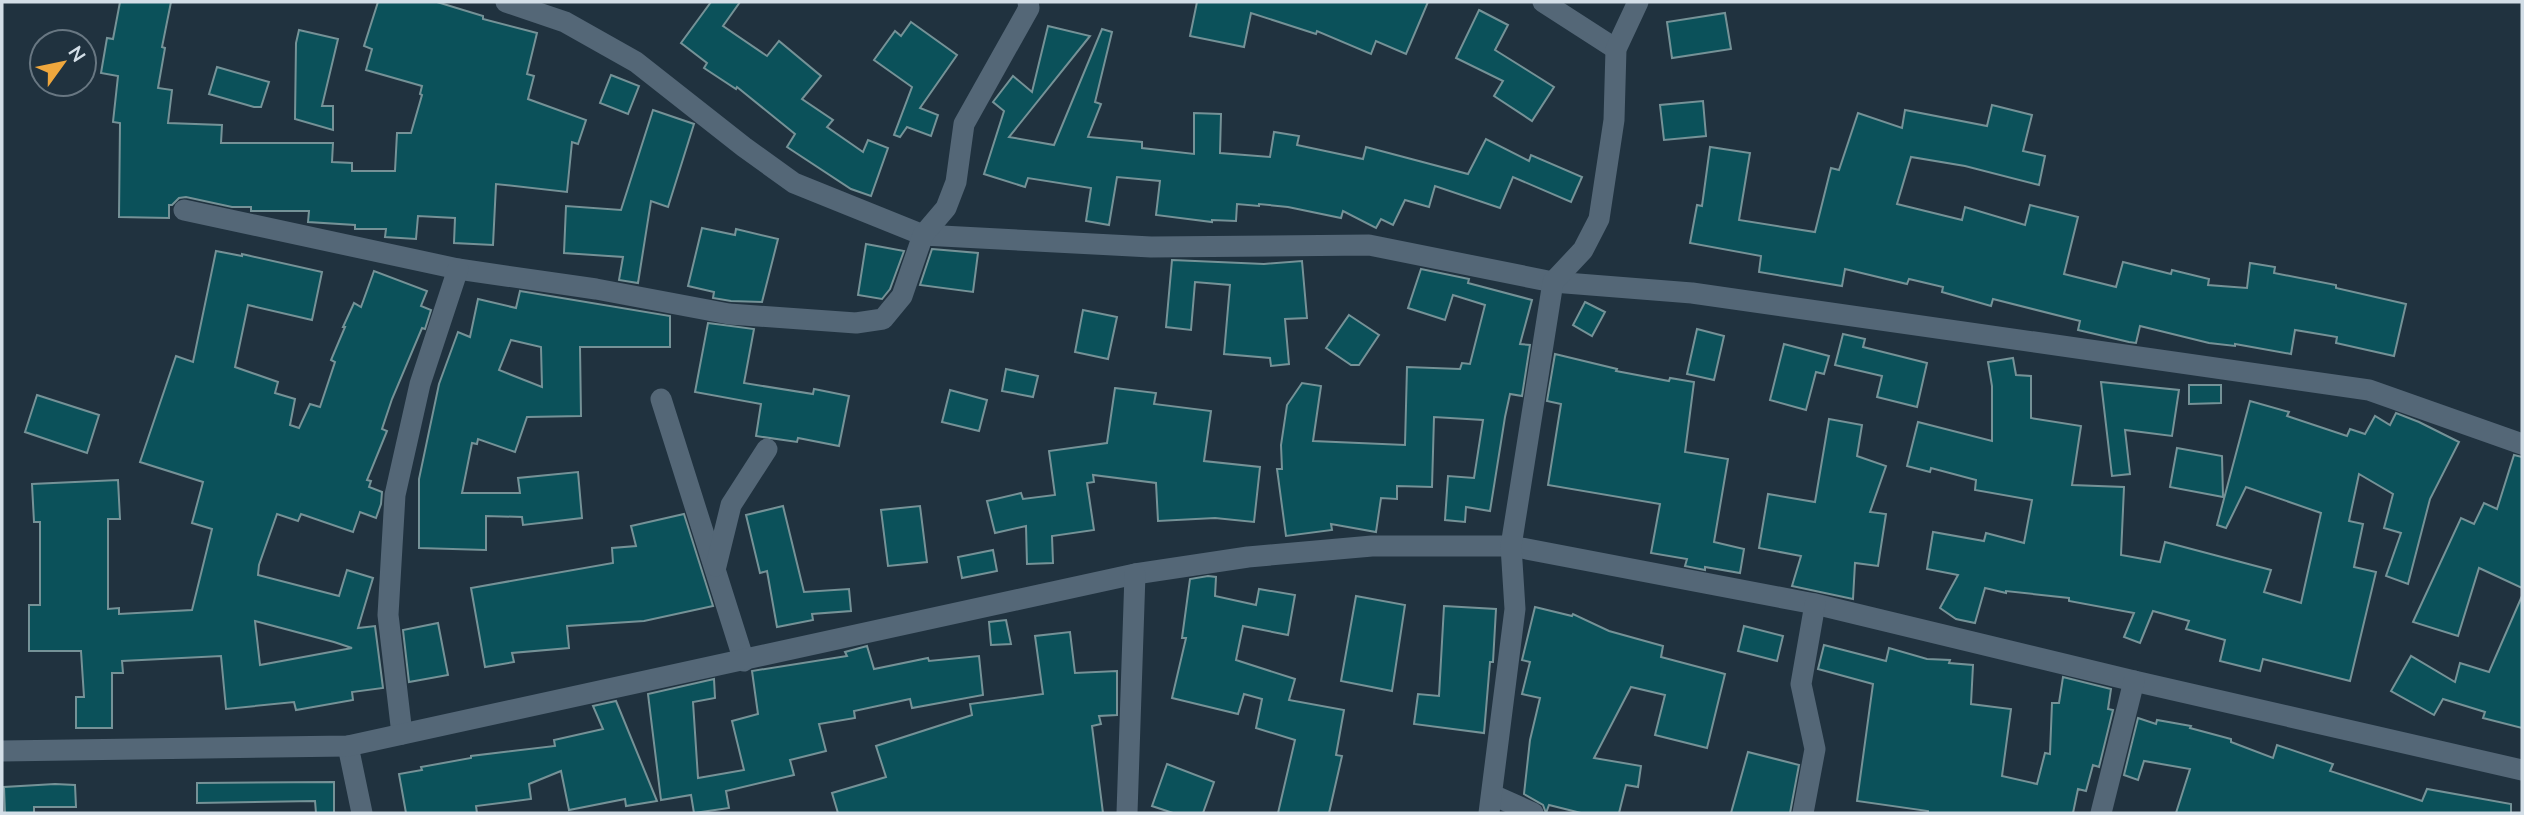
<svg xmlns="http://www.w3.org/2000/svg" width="2524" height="815" font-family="Mulish,sans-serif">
<rect width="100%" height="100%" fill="#20323f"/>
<g fill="#0b515a" stroke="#759297" stroke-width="2" fill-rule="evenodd">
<path d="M120,2h51l-9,45 3,1 -7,40 14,2 -4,33 54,2 -1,18h112l-1,19 20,1v8h43l2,-38h14l11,-38 -2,-1 2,-8 -56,-16 6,-21 -8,-3 14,-44h59l46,14v3l54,14 -10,41 7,2 -6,23 58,21 -8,24 -6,-2 -5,50 -71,-8 -3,61 -39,-2 1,-25 -37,-2 -2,23 -31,-2 1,-8h-31v-4l-47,-3 1,-11h-58v-4h-19l-46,-10 -7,1 -7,7h-3v13l-50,-1 1,-94 -7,-1 5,-46 -17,-3 6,-35 6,1z"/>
<path d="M711,2h29l-17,24 44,30 12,-15 42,35 -19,23 31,21 -6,7 36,25 5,-12 20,8 -17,48 -20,-7 -64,-42 8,-13 -58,-47 -1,2 -32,-21 3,-5 -26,-20z"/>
<path d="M1197,2h231l-22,52 -30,-13 -5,13 -54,-23 -1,3 -65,-21 -7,34 -54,-11z"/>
<path d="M1479,10l29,15 -13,25 59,37 -22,34 -38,-25 9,-15 -47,-23z"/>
<path d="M1725,13l6,36 -59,9 -5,-36z"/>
<path d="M911,22l46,33 -37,53 18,7 -7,21 -24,-9 -7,10 -6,-2 18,-48 -38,-27 21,-29 6,5z"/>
<path d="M1048,26l42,10 -81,101 45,8 48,-116 10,3 -17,70 6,2 -13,33 54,5v6l52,6v-41l27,1 -1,39 50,4 4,-25 25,4 -2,9 66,14 3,-12 102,27 18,-35 43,22 2,-6 51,22 -11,25 -58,-25 -13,31 -65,-22 -6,21 -24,-7 -12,25 -12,-6 -5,9 -33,-17 -2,7 -53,-11 -29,-3v2l-22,-2 -1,17 -24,-1v2l-56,-7 4,-34 -43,-4 -8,48 -23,-4 5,-33 -63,-10 -3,9 -41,-13 20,-63 -11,-9 20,-26 19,16z"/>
<path d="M299,30l39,9 -16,67h11v24l-38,-11 1,-76z"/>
<path d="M217,67l52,15 -8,25h-7l-45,-13z"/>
<path d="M611,75l28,11 -11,28 -28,-11z"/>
<path d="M1703,101l3,35 -42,4 -4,-35z"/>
<path d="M1992,105l40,10 -9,36 22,5 -6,29 -74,-19 -54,-9 -14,47 65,16 3,-13 60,18 5,-20 48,12 -14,57 52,13 7,-25 48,12 1,-4 37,9 -1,6 39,3 3,-25 25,4 -1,6 62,12v3l70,16 -12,52 -58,-13 1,-6 -42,-7 -4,24 -56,-10v2l-26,-3 -69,-17 -4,17 -7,-1 -51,-12 2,-9 -87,-22 -2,7 -49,-14 1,-5 -34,-8 -2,5 -62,-15 -3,17 -83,-14 2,-16 -71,-13 7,-38 5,1 8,-59 40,6 -11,67 76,12 16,-64 8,2 19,-57 44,15 3,-18 82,16z"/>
<path d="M653,110l41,14 -26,83 -17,-6 -13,82 -19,-3 4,-23 -59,-4 2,-47 55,4z"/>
<path d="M702,228l33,7 1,-6 42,10 -16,63 -31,-1 -18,-3 1,-6 -26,-6z"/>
<path d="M866,244l38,7 -14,38 -8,10 -24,-4z"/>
<path d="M932,249l46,4 -5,39 -53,-7z"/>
<path d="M216,251l26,5v-2l80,18 -10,48 -64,-15 -13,62 43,15 -3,11 20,6 -5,26 9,3 11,-24 10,3 15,-45 -4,-2 14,-33h-2l11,-24 7,4 13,-36 53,20 -6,15 10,4 -6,19 -3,-1 -30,71 -10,30 5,2 -20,49 4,1 -2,6 13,5 -1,12 -5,14 -16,-6 -7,20 -52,-18 -3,7 -21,-7 -18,51 -1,10 81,21 8,-26 26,8 -15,50 17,-2 8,62 -31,4 1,8 -57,10 -2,-8 -68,7 -5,-53 -99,5 1,12h-11v55h-36v-31h8l-3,-46h-52v-46h11v-83h-6l-2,-38 86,-4 2,39h-12v90l11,-1v6l73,-4 20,-81 -20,-6 11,-41 -63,-20 36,-106 17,6zM255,621l79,21 18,6 -92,17z"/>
<path d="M1172,260l92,4 38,-3 5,57 -22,1 4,45 -18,2 -1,-8 -46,-4 6,-69 -35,-3 -4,48 -25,-3z"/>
<path d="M1421,269l48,10 -1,4 64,17 -12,44 10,1 -8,51 -12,-2 -5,23 -15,94 -24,-4 -1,15 -20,-2 3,-44 26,2 9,-58 -49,-3 -2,70 -35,-1v13l-16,-1 -5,34 -45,-8 1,6 -46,6 -9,-67h5l-1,-24 6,-40 15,-22 19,3 -8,55 92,4 2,-78 53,2 2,-6 8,1 15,-59 -32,-10 -8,25 -37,-12z"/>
<path d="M520,291l150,25v31h-90l1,69 -54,1 -12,35 -37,-13 -1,5 -5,-1 -10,50h58l-2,-15 60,-6 4,46 -59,7 -1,-8 -36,-1v34l-67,-2v-69l20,-95 19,-52 12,5 8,-38 38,9zM511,340l30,7 1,40 -43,-17z"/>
<path d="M1585,302l20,10 -13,24 -19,-11z"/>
<path d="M1083,310l34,7 -9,42 -33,-7z"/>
<path d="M1349,315l30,20 -20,30h-8l-25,-17z"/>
<path d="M708,323l46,6 -10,54 69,11 1,-5 35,7 -10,50 -41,-8 -1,4 -41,-6 5,-32 -66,-12z"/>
<path d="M1697,329l27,7 -10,44 -27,-6z"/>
<path d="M1843,334l22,5 -2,8 64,16 -10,44 -40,-10 5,-21 -47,-11z"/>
<path d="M1784,344l45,12 -5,18 -8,-2 -10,38 -36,-10z"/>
<path d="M1555,354l62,15 -1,2 53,10 1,-3 24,4 -9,70 43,7 -14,83 30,7 -4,24 -35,-6v3l-20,-4 2,-7 -36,-6 9,-49 -112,-19 13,-81 -14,-3z"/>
<path d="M2013,358l3,17 15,1v42l50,8 -9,59 52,2 -3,68 39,7 5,-20 106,28 -7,22 37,11 20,-90 -75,-26 -20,41 -9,-3 33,-124 39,11 -2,4 60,20 3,-7 15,5 10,-18 15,9 6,-12 23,9 40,20 -29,57 -22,85 -22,-8 15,-43 -17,-5 9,-34 -34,-20 -10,47 14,3 -9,43 22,5 -26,109 -87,-22 -3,12 -40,-10 5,-21 -39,-11 3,-8 -36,-10 -13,32 -16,-6 10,-24 -65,-12v-3l-63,-7v2l-21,-5 -10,35 -19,-4 -16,-11 18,-33 -31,-6 6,-37 51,9 2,-8 38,10 8,-43 -57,-10 1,-10 -45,-12 -1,4 -23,-6 11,-44 74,19v-55l-4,-24z"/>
<path d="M1006,369l32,7 -5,21 -31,-6z"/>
<path d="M2101,382l78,8 -7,46 -47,-6 5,44 -18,2z"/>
<path d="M2189,385h32v18l-32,1z"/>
<path d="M1115,388l41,5 -2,11 57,7 -7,50 56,6 -6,55 -39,-4 -57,3 -2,-38 -63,-8 1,7 -7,1 7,47 -42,6 1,27 -26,1 -1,-38 -31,7 -8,-32 34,-8 2,6 32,-4 -6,-44 58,-8z"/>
<path d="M950,390l37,10 -8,31 -37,-9z"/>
<path d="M37,395l62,20 -12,38 -62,-21z"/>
<path d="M1829,419l33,6 -5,31 29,10 -16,46 16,2 -8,52 -23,-3 -2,36 -61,-13 9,-30 -42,-8 9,-54 47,8z"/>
<path d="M2177,448l45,8 1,41 -53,-10z"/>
<path d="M2514,455l8,2v131l-43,-20 -21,68 -45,-14 48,-104 13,6 10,-21 13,6z"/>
<path d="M783,506l21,86 45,-3 2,22 -39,3 1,6 -36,7 -10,-56 -7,2 -14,-58z"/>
<path d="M920,506l7,56 -39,4 -7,-56z"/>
<path d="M684,514l29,92 -69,15 -77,5 2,22 -57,5 2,9 -29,5 -14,-79 142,-25 -1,-15 24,-2 -5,-20z"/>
<path d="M993,550l4,21 -35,7 -4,-21z"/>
<path d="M1208,576l8,1 -1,19 41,9 3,-16 36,6 -7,40 -45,-9 -7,34 59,19 -6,21 55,10 -8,45 6,1 -13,57h-51l17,-73 -39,-12 6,-29 -18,-5 -6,20 -66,-16 14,-60h-4l8,-59z"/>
<path d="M1356,596l49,9 -13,86 -51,-10z"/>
<path d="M2522,596v132l-39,-10 2,-6 -42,-13 -9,16 -43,-24 20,-35 44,26 5,-19 29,9z"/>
<path d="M1444,606l52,3 -3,53h-3l-6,71 -70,-9 4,-30 21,2z"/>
<path d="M1535,607l37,9 1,-2 36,17 54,15 -2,11 64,17 -18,74 -52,-13 10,-40 -34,-8 -37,71 47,8 -3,21 -12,-2 -7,28h-38l-32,-8 -3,8 -3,-8 -19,-11 6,-54 10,-42 -18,-4 8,-32 -8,-2z"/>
<path d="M1006,620l5,24 -20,1 -2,-23z"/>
<path d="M438,623l10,52 -39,7 -6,-52z"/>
<path d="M1744,626l39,10 -6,25 -39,-10z"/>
<path d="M1070,632l5,41 42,-2v44l-18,1 2,8 -9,2 11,87h-265l-6,-20 54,-16 -10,-31 96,-31 -2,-11 73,-10 -8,-58z"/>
<path d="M1824,645l62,16 3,-13 38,11 23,1 -1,3 24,2 -2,39 40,5 -9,67 35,8 8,-31 5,1 2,-51h7l4,-26 48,12 -3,20 5,1 -14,57 -6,-2 -7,26 -8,-2 -5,24h-145v-2l-71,-10 16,-117 -55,-15z"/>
<path d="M867,646l7,23 54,-11 1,3 50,-5 4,39 -71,13 -2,-9 -56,12 1,7 -36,6 7,27 -36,9 4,15 -68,16 3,17 -35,5 -3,-18 -30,5 -13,-106 66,-15 1,19 -22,4 5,76 46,-8 -12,-49 26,-7 -6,-43 95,-15 -2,-4z"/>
<path d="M616,701l41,100 -31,5 -1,-7 -56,11 -8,-39 -32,13 2,15 -55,7 1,7h-71l-7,-39 23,-4 -1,-3 50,-9v-2l84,-10 -1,-6 49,-11 -10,-23z"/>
<path d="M2138,718l18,6 1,-4 34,6 -1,2 41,11v3l42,16 4,-13 56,19 -3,7 92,30 5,-12 84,15v9h-335l14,-44 -46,-8 -6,19 -14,-5z"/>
<path d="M1748,752l51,13 -9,48h-59z"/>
<path d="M1167,764l47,18 -11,31h-30l-21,-7z"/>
<path d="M334,782v31h-18l-1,-12 -118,2v-20z"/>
<path d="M55,784l20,1 1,22h-42v6h-29l-1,-26z"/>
</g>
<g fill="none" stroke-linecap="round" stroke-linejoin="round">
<g stroke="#546777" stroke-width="21">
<path d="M506,2l59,20 71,40 108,85 50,36 129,52 228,12 218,-2 184,37 139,11 677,97 153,54"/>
<path d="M1543,2l73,47"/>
<path d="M184,210l274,59 138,20 133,25 127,9 27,-4 19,-23 21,-61 23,-27 10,-26 8,-58 65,-116 -1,-6"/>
<path d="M661,399l83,262"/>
<path d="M716,566l15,-61 36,-56"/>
<path d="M402,734l-14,-119 7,-120 25,-111 38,-115"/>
<path d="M348,746l14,67"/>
<path d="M2,751l346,-5 787,-172 113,-17 124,-11h139l304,58 319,77 388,89"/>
<path d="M1493,795l40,18"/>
<path d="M1127,813l8,-239"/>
<path d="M1489,813l26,-204 -4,-63 42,-264 30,-32 16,-31 15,-99 2,-71 22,-47"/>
<path d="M1803,813l12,-64 -14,-65 14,-80"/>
<path d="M2101,813l33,-132"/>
</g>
</g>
<rect width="2524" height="815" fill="none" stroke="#d3dee7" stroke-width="7"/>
<g transform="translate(63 63) rotate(57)"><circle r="33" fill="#20323f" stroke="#687782" stroke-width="2"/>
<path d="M0-5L12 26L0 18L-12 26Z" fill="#efa73d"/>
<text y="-10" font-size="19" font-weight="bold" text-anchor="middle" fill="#d3dee7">N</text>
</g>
</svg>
